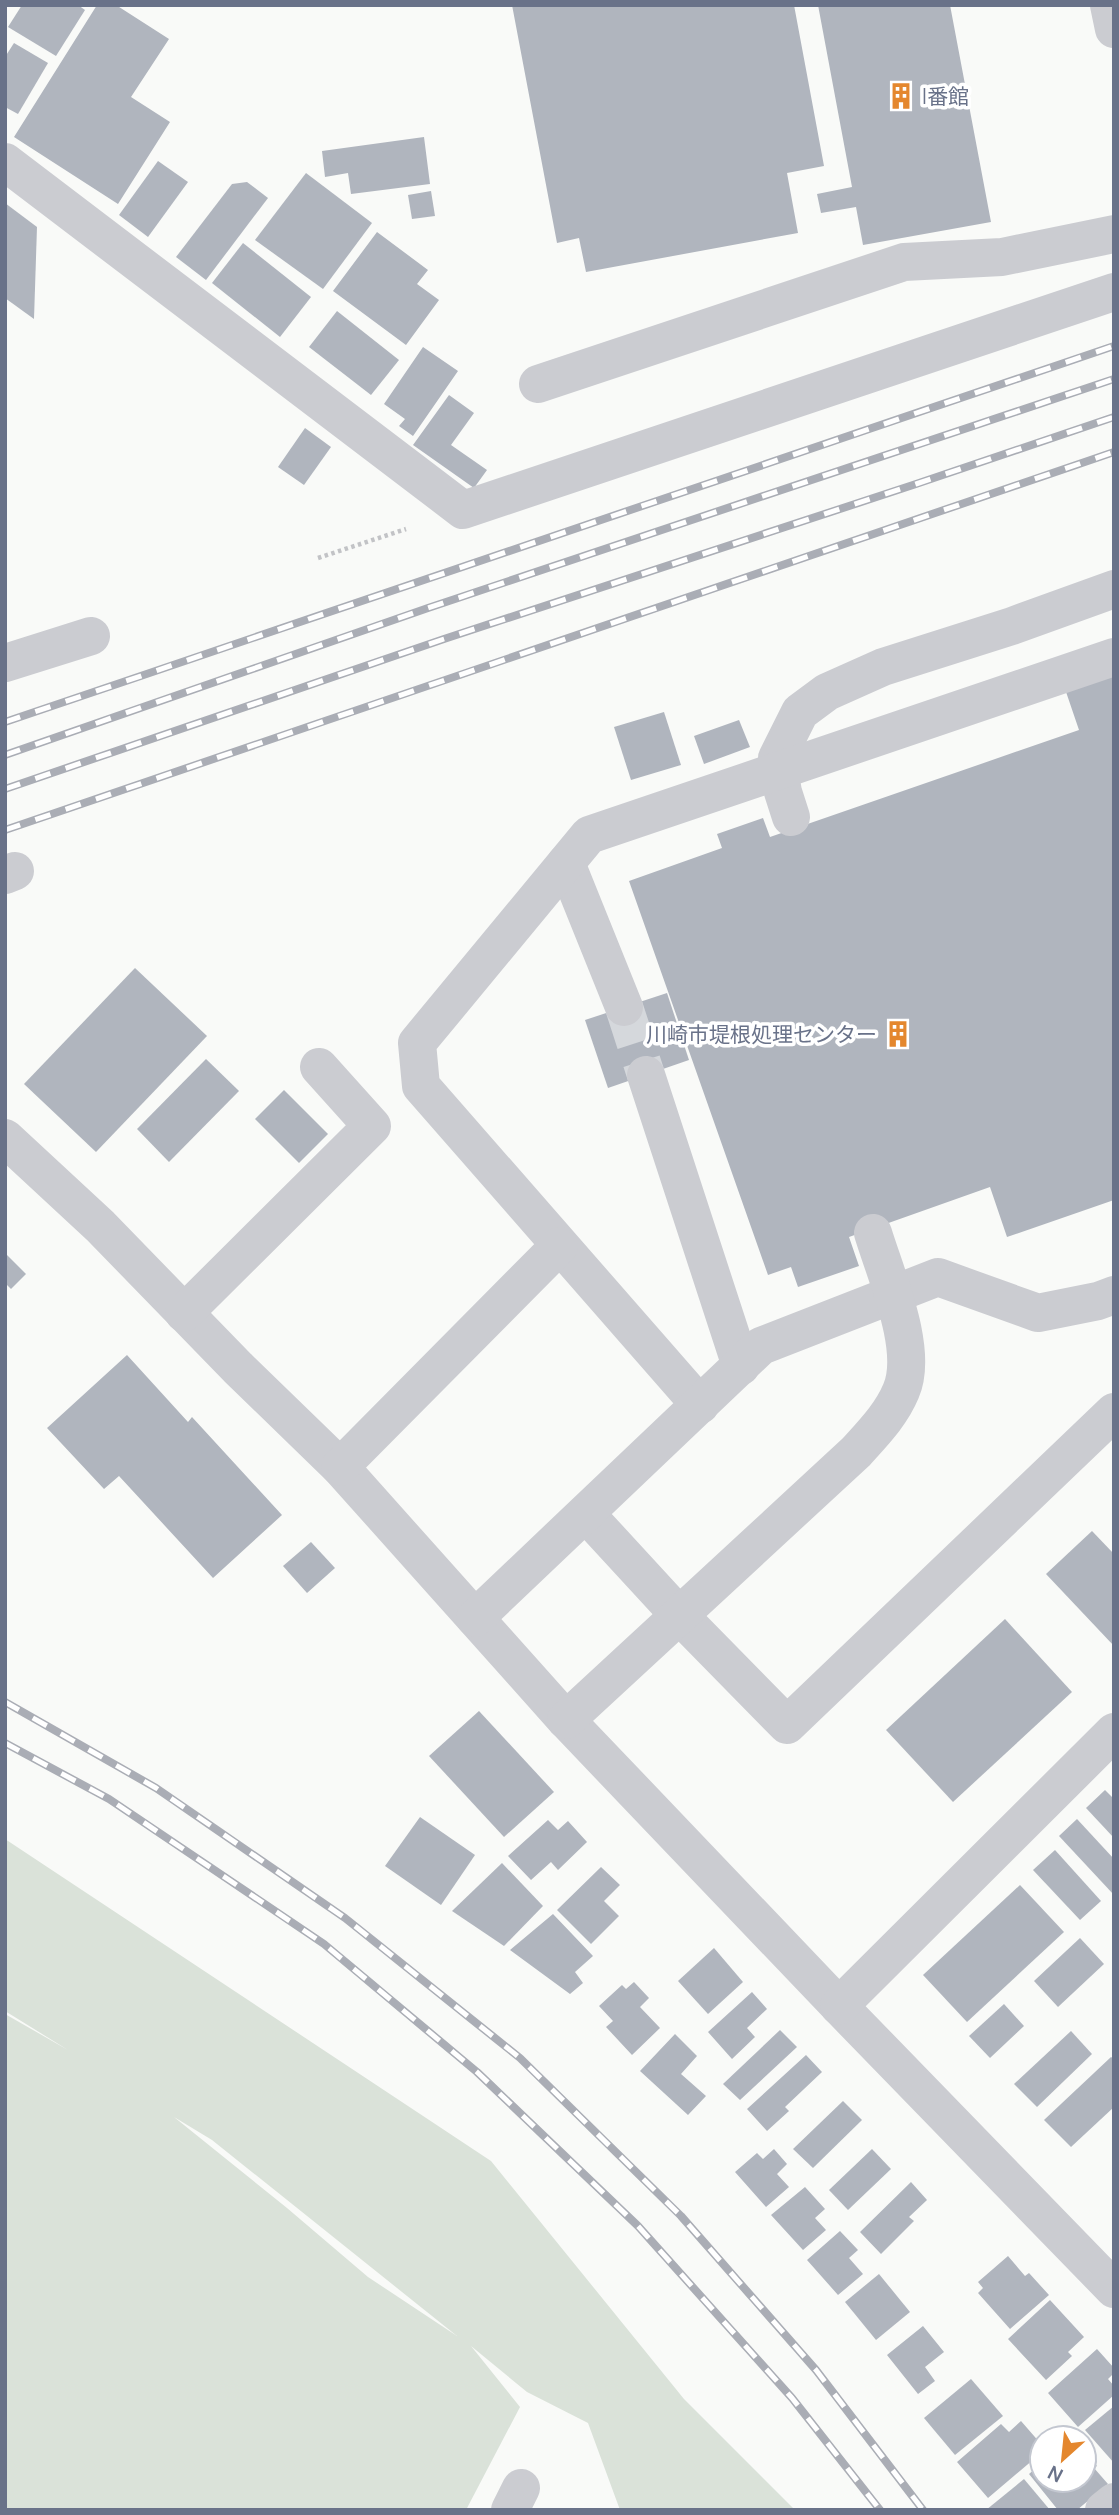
<svg xmlns="http://www.w3.org/2000/svg" width="1119" height="2515" font-family="Manrope,'Noto Sans JP',sans-serif">
<rect width="100%" height="100%" fill="#f9faf8"/>
<path fill="#dae2d9" fill-rule="evenodd" d="M5,1839l486,322 193,238 111,111h-175l-32,-87 -61,-31 -56,-46 49,61 -54,103h-461v-496l63,36 -63,-39zM174,2117l38,23 245,196 -89,-59 -81,-69z"/>
<g fill="#b0b5be">
<path d="M22,5h56l7,5 -29,46 -48,-29z"/>
<path d="M97,5h19l53,34 -38,58 39,25 -52,82 -104,-67z"/>
<path d="M512,5h282l30,161 -37,7 11,60 -212,39 -7,-34 -22,5z"/>
<path d="M818,5h132l41,217 -128,23 -7,-38 -35,6 -4,-19 35,-7z"/>
<path d="M14,43l34,20 -30,51 -13,-7v-50z"/>
<path d="M424,137l6,47 -79,10 -3,-21 -23,4 -3,-26z"/>
<path d="M158,161l30,21 -40,55 -29,-22z"/>
<path d="M306,173l66,50 -49,66 -68,-49z"/>
<path d="M247,182l21,16 -62,82 -30,-23 56,-73z"/>
<path d="M431,191l4,25 -23,3 -4,-24z"/>
<path d="M5,203l32,24 -3,92 -29,-21z"/>
<path d="M377,232l51,38 -11,14 22,16 -33,45 -73,-54z"/>
<path d="M243,243l68,54 -31,40 -68,-54z"/>
<path d="M337,311l62,49 -28,35 -62,-48z"/>
<path d="M423,347l35,24 -45,65 -14,-10 6,-7 -21,-15z"/>
<path d="M449,395l25,18 -23,32 36,25 -13,18 -61,-43z"/>
<path d="M305,428l26,19 -27,38 -26,-18z"/>
<path d="M1114,668v532l-107,37 -17,-50 -141,50 10,29 -61,21 -7,-20 -23,8 -139,-394 93,-33 -5,-14 46,-16 7,19 309,-107 -15,-44z"/>
<path d="M664,712l17,53 -50,15 -17,-53z"/>
<path d="M739,720l11,27 -46,17 -10,-28z"/>
<path d="M135,968l72,68 -111,116 -72,-68z"/>
<path d="M667,993l22,67 -81,28 -23,-68z"/>
<path d="M206,1059l33,32 -70,71 -32,-33z"/>
<path d="M284,1090l44,44 -29,29 -44,-44z"/>
<path d="M5,1253l21,21 -15,15 -6,-6z"/>
<path d="M127,1355l61,67 4,-5 90,98 -69,63 -94,-102 -15,13 -57,-61z"/>
<path d="M1092,1531l22,23v92l-68,-72z"/>
<path d="M311,1542l24,26 -28,25 -24,-27z"/>
<path d="M1005,1619l67,73 -119,110 -67,-72z"/>
<path d="M479,1711l75,81 -50,45 -75,-81z"/>
<path d="M1105,1790l9,9v39l-28,-30z"/>
<path d="M420,1817l55,38 -34,50 -56,-39z"/>
<path d="M1077,1819l37,40v36l-55,-59z"/>
<path d="M548,1820l10,10 10,-9 19,21 -29,28 -7,-8 -20,18 -23,-24z"/>
<path d="M1055,1850l46,51 -21,19 -47,-50z"/>
<path d="M502,1863l41,43 -39,40 -52,-35z"/>
<path d="M601,1867l19,18 -16,16 15,15 -28,28 -34,-34z"/>
<path d="M1020,1885l44,47 -97,90 -44,-47z"/>
<path d="M553,1914l40,42 -18,16 8,11 -13,11 -60,-44z"/>
<path d="M1080,1938l24,26 -46,43 -24,-26z"/>
<path d="M714,1948l29,34 -35,32 -30,-33z"/>
<path d="M634,1982l15,16 -9,9 20,21 -28,27 -26,-28 7,-6 -14,-15 23,-21 4,4z"/>
<path d="M752,1992l15,17 -20,19 8,9 -23,22 -24,-27z"/>
<path d="M1004,2004l20,22 -34,32 -21,-22z"/>
<path d="M780,2030l17,17 -57,53 -17,-16z"/>
<path d="M1071,2031l21,23 -55,53 -23,-23z"/>
<path d="M675,2034l22,22 -16,18 25,22 -18,19 -48,-44z"/>
<path d="M806,2055l16,17 -37,35 4,4 -22,20 -20,-22z"/>
<path d="M1111,2057l3,2v48l-43,40 -27,-27z"/>
<path d="M843,2101l19,19 -49,48 -20,-19z"/>
<path d="M774,2149l13,15 -10,10 12,13 -23,20 -31,-35 22,-19 6,6z"/>
<path d="M872,2149l19,20 -43,41 -19,-20z"/>
<path d="M911,2182l16,18 -18,17 5,4 -33,33 -21,-22z"/>
<path d="M805,2187l20,22 -10,9 11,12 -23,20 -32,-35z"/>
<path d="M840,2231l18,19 -9,8 14,16 -25,21 -31,-35z"/>
<path d="M1008,2256l17,20 4,-3 20,22 -39,34 -32,-36 5,-5 -5,-6z"/>
<path d="M879,2274l31,38 -34,28 -31,-38z"/>
<path d="M1050,2300l34,37 -16,15 4,4 -26,24 -38,-41z"/>
<path d="M923,2326l21,26 -19,15 10,14 -17,13 -31,-39z"/>
<path d="M1097,2349l17,19v5l-6,6 6,7v9l-36,32 -30,-34z"/>
<path d="M971,2379l32,37 -48,39 -31,-37z"/>
<path d="M1114,2406v57l-29,-33z"/>
<path d="M1021,2421l20,23 -5,5 4,5 -52,44 -31,-36 44,-38 8,8z"/>
<path d="M1084,2450l13,16 -3,2 14,16 -31,26h-19l-29,-36 13,-11v17h42z"/>
<path d="M1024,2479l26,31h-64z"/>
</g>
<g fill="none" stroke-linecap="round" stroke-linejoin="round">
<path stroke="#d5d8dc" stroke-width="38" stroke-dasharray="38 19" stroke-linecap="butt" d="M624,1007l22,68"/>
<path stroke="#c2c3c6" stroke-width="4.5" stroke-dasharray="3.5 3.5" stroke-linecap="butt" d="M318,558l88,-29"/>
<g stroke="#cbccd1" stroke-width="38">
<path d="M1109,5l5,24"/>
<path d="M5,162l458,348 651,-218"/>
<path d="M538,384l366,-122 98,-5 112,-23"/>
<path d="M5,663l86,-27"/>
<path d="M791,817l-8,-25 -6,-34 23,-46 27,-20 56,-25 129,-41 102,-37"/>
<path d="M566,863l58,144"/>
<path d="M5,875l10,-4"/>
<path d="M646,1075l95,291"/>
<path d="M5,1138l95,88 138,142 102,99 226,253 273,286 275,283"/>
<path d="M184,1313l188,-187 -53,-59"/>
<path d="M700,1405l-279,-319 -4,-43 172,-208 525,-178"/>
<path d="M340,1467l219,-221"/>
<path d="M586,1514l93,101 108,110 327,-313"/>
<path d="M475,1618l286,-272 177,-69 100,36 60,-12 16,-6"/>
<path d="M566,1720l290,-268c17,-19 35,-37 45,-61 18,-41 -15,-115 -28,-158"/>
<path d="M839,2006l275,-274"/>
<path d="M510,2510l11,-22"/>
<path d="M1104,2510l10,-8"/>
</g>
<defs>
<g id="rail">
<path d="M5,722l1109,-376"/>
<path d="M5,755l423,-147 686,-229"/>
<path d="M5,789l439,-150 472,-155 198,-67"/>
<path d="M5,830l1109,-378"/>
<path d="M5,1702l151,86 189,130 175,140 161,158 135,154 107,140"/>
<path d="M5,1743l104,56 215,145 153,128 161,154 154,172 88,112"/>
</g>
</defs>
<use href="#rail" stroke="#aaadb5" stroke-width="8"/>
<use href="#rail" stroke="#fff" stroke-width="5" stroke-dasharray="16" stroke-linecap="butt"/>
</g>
<defs>
<symbol id="building-bare" viewBox="-9 -9 18 18"><path d="M-4-6H4V6H1V3H-1V6H-4ZM-2.5-4.3h1.7v1.8h-1.7ZM.8-4.3h1.7v1.8H.8ZM-2.5-1h1.7V.8h-1.7ZM.8-1h1.7V.8H.8Z" fill="#e4872e" stroke="#fff" stroke-width="2.5" paint-order="stroke"/></symbol>
</defs>
<g fill-rule="evenodd">
<use href="#building-bare" x="882" y="77" width="38" height="38"/>
<use href="#building-bare" x="879" y="1015" width="38" height="38"/>
</g>
<g text-anchor="middle" dominant-baseline="central" stroke-width="7" stroke-linejoin="round" paint-order="stroke">
<g font-size="21" fill="#697289" stroke="#fff" text-anchor="start">
<text x="922" y="96">I番館</text>
<text x="877" y="1034" text-anchor="end">川崎市堤根処理センター</text>
</g>
</g>
<rect width="1119" height="2515" fill="none" stroke="#697289" stroke-width="14"/>
<g transform="translate(1063 2459) rotate(207)"><circle r="33" fill="#ffffff" stroke="#c3c7d0" stroke-width="2"/>
<path d="M0-5L12 26L0 18L-12 26Z" fill="#e4872e"/>
<text y="-10" font-size="19" font-weight="bold" text-anchor="middle" fill="#697289">N</text>
</g>
</svg>
